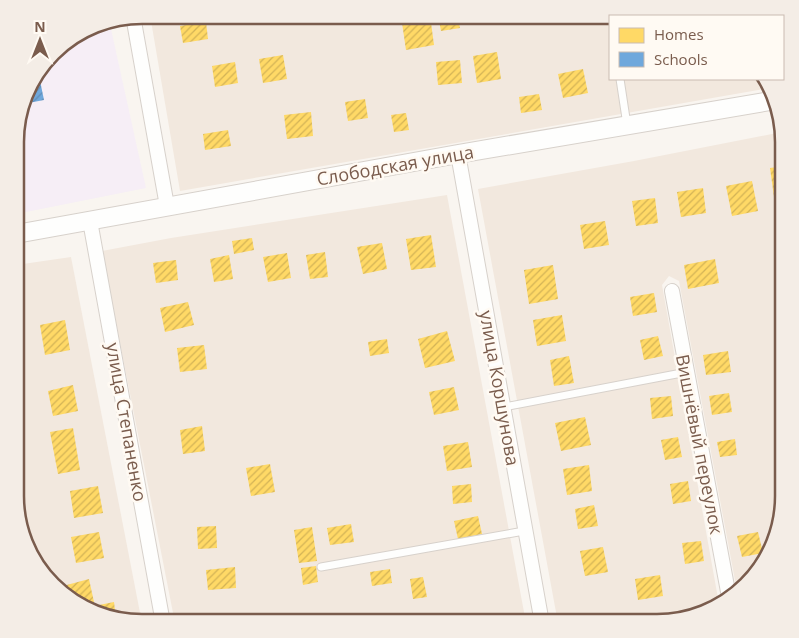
<svg xmlns="http://www.w3.org/2000/svg" width="799" height="638" font-family="'Open Sans',sans-serif">
<defs>
<pattern id="homes-hatch" width="6" height="6" patternUnits="userSpaceOnUse" patternTransform="scale(1.25)"><rect width="6" height="6" fill="#ffd966"/><path d="M-1 1l2-2M0 6l6-6M5 7l2-2" fill="none" stroke="#d3b356"/></pattern>
<pattern id="schools-hatch" width="6" height="6" patternUnits="userSpaceOnUse" patternTransform="scale(1.25)"><rect width="6" height="6" fill="#6fa8dc"/><path d="M-1 1l2-2M0 6l6-6M5 7l2-2" fill="none" stroke="#608cb5"/></pattern>
</defs>
<rect width="100%" height="100%" fill="#f9f5f0"/>
<g fill="#f2e8de">
<path d="M150,15h515l4,1h-59v63h154l6,9 -590,103z"/>
<path d="M782,132l2,10v363l-10,40 -22,35 -15,11 -58,-310 -10,-5 -7,9 57,319 -13,9 -49,10h-99l-80,-434 156,-28z"/>
<path d="M447,195l79,428h-351l-73,-372 69,-13z"/>
<path d="M71,257l71,366h-8l-41,-10 -35,-22 -30,-39 -13,-47 1,-240z"/>
</g>
<path fill="#f6eef6" d="M109,20l37,168 -130,26v-89l16,-46 26,-33 43,-24z"/>
<g fill="url(#homes-hatch)">
<path d="M430,15l4,30 -28,5 -5,-34z"/>
<path d="M438,15h19l3,13 -19,3z"/>
<path d="M206,22l2,17 -25,4 -3,-17z"/>
<path d="M497,52l4,27 -24,4 -4,-27z"/>
<path d="M283,55l4,24 -24,4 -4,-24z"/>
<path d="M460,60l2,23 -24,2 -2,-23z"/>
<path d="M235,62l3,21 -23,4 -3,-21z"/>
<path d="M583,69l5,24 -25,5 -5,-24z"/>
<path d="M539,94l3,16 -21,3 -2,-16z"/>
<path d="M365,99l3,19 -20,3 -3,-19z"/>
<path d="M311,112l2,24 -26,3 -3,-24z"/>
<path d="M406,113l3,17 -15,2 -3,-17z"/>
<path d="M228,130l3,16 -26,4 -2,-16z"/>
<path d="M784,166v30l-10,1 -4,-29z"/>
<path d="M752,181l6,30 -26,5 -6,-30z"/>
<path d="M703,188l3,25 -25,4 -4,-25z"/>
<path d="M655,198l3,25 -22,3 -4,-25z"/>
<path d="M605,221l4,24 -25,4 -4,-24z"/>
<path d="M431,235l5,32 -25,3 -5,-31z"/>
<path d="M252,238l2,12 -20,4 -2,-13z"/>
<path d="M382,243l5,26 -24,5 -6,-27z"/>
<path d="M325,252l3,25 -18,2 -4,-24z"/>
<path d="M287,253l4,25 -23,4 -5,-25z"/>
<path d="M229,255l4,24 -19,3 -4,-23z"/>
<path d="M715,259l4,24 -31,6 -4,-24z"/>
<path d="M176,260l2,20 -22,3 -3,-20z"/>
<path d="M553,265l5,34 -29,5 -5,-34z"/>
<path d="M654,293l3,19 -24,4 -3,-19z"/>
<path d="M188,302l6,23 -29,7 -5,-24z"/>
<path d="M562,315l4,26 -29,5 -4,-26z"/>
<path d="M65,320l5,30 -25,5 -5,-30z"/>
<path d="M447,331l8,30 -30,7 -7,-29z"/>
<path d="M658,336l5,20 -19,4 -4,-20z"/>
<path d="M387,339l2,14 -19,3 -2,-14z"/>
<path d="M204,345l3,24 -27,3 -3,-24z"/>
<path d="M728,351l3,21 -25,3 -3,-20z"/>
<path d="M569,356l5,27 -20,3 -4,-26z"/>
<path d="M73,385l5,26 -25,5 -5,-25z"/>
<path d="M454,387l5,23 -25,5 -5,-23z"/>
<path d="M729,393l3,19 -20,3 -3,-19z"/>
<path d="M671,396l2,20 -21,3 -2,-21z"/>
<path d="M585,417l6,28 -30,6 -6,-28z"/>
<path d="M202,426l3,25 -22,3 -3,-24z"/>
<path d="M73,428l7,42 -22,4 -8,-42z"/>
<path d="M678,437l4,20 -17,3 -4,-20z"/>
<path d="M735,439l2,16 -17,2 -3,-15z"/>
<path d="M468,442l4,25 -25,4 -4,-25z"/>
<path d="M270,464l5,28 -24,4 -5,-28z"/>
<path d="M589,465l3,26 -25,4 -4,-26z"/>
<path d="M688,481l3,20 -18,3 -3,-20z"/>
<path d="M471,484l1,18 -19,2 -1,-18z"/>
<path d="M98,486l5,27 -29,5 -4,-27z"/>
<path d="M594,505l4,21 -20,3 -3,-20z"/>
<path d="M478,516l4,18 -24,5 -4,-18z"/>
<path d="M351,524l3,18 -24,3 -3,-17z"/>
<path d="M216,526l1,22 -19,1 -1,-22z"/>
<path d="M312,527l5,34 -18,2 -5,-33z"/>
<path d="M99,532l5,26 -28,5 -5,-26z"/>
<path d="M758,532l5,21 -21,4 -5,-21z"/>
<path d="M701,541l3,20 -19,3 -3,-21z"/>
<path d="M603,547l5,25 -23,4 -5,-25z"/>
<path d="M316,566l2,16 -15,3 -2,-17z"/>
<path d="M235,567l1,21 -28,2 -2,-20z"/>
<path d="M390,569l2,14 -20,3 -2,-14z"/>
<path d="M660,575l3,21 -25,4 -3,-21z"/>
<path d="M423,577l4,20 -14,2 -3,-20z"/>
<path d="M89,579l5,23 -14,3 -15,-9 -2,-10z"/>
<path d="M114,602l2,17 -23,-6 -9,-5z"/>
<path d="M236,613l1,10h-25l-1,-7z"/>
</g>
<path fill="url(#schools-hatch)" d="M38,71l6,29 -21,4 9,-25z"/>
<g fill="none" stroke-linecap="round" stroke-linejoin="round">
<defs>
<g id="service">
<path d="M610,15v4"/>
<path d="M620,79l7,46"/>
<path d="M504,407l183,-35"/>
<path d="M321,567l203,-36"/>
</g>
<g id="minor">
<path d="M133,16l34,190"/>
<path d="M458,154l84,469"/>
<path d="M90,221l73,402"/>
<path d="M672,291l57,306"/>
</g>
<path id="tertiary" d="M16,234l442,-80 318,-54"/>
</defs>
<use href="#service" stroke="#d7d1cb" stroke-width="9"/>
<use href="#minor" stroke="#d7d1cb" stroke-width="16"/>
<use href="#tertiary" stroke="#d7d1cb" stroke-width="20"/>
<use href="#service" stroke="#fefefd" stroke-width="7"/>
<use href="#minor" stroke="#fefefd" stroke-width="14"/>
<use href="#tertiary" stroke="#fefefd" stroke-width="18"/>
</g>
<g text-anchor="middle" dominant-baseline="central" stroke-width="5" stroke-linejoin="round" paint-order="stroke">
<g font-size="18" fill="#7a5c4d" stroke="#fffaf3">
<text transform="translate(395 165) rotate(-10)">Слободская улица</text>
<text transform="translate(500 388) rotate(80)">улица Коршунова</text>
<text transform="translate(127 422) rotate(80)">улица Степаненко</text>
<text transform="translate(700 444) rotate(79)">Вишнёвый переулок</text>
</g>
</g>
<path d="M0 0H799V638H0ZM142 24H657A118 118 0 0 1 775 142V496A118 118 0 0 1 657 614H142A118 118 0 0 1 24 496V142A118 118 0 0 1 142 24Z" fill="#f4ede6" fill-rule="evenodd"/>
<path fill="none" stroke="#7a5c4d" stroke-width="2.5" d="M142 24H657A118 118 0 0 1 775 142V496A118 118 0 0 1 657 614H142A118 118 0 0 1 24 496V142A118 118 0 0 1 142 24Z"/>
<rect x="609" y="15" width="175" height="65" fill="#fffaf3" stroke="#cabbb1"/>
<rect x="619" y="28" width="25" height="15" fill="#ffd966" stroke="#cabbb1"/>
<text x="654" y="40" font-size="15" fill="#7a5c4d">Homes</text>
<rect x="619" y="52" width="25" height="15" fill="#6fa8dc" stroke="#cabbb1"/>
<text x="654" y="65" font-size="15" fill="#7a5c4d">Schools</text>
<g transform="translate(40 40)" stroke="#fffaf3" stroke-width="4" paint-order="stroke">
<path d="M0-4L9 19L0 12L-9 19Z" fill="#7a5c4d"/>
<text y="-8" font-size="14" font-weight="bold" text-anchor="middle" fill="#7a5c4d">N</text>
</g>
</svg>
